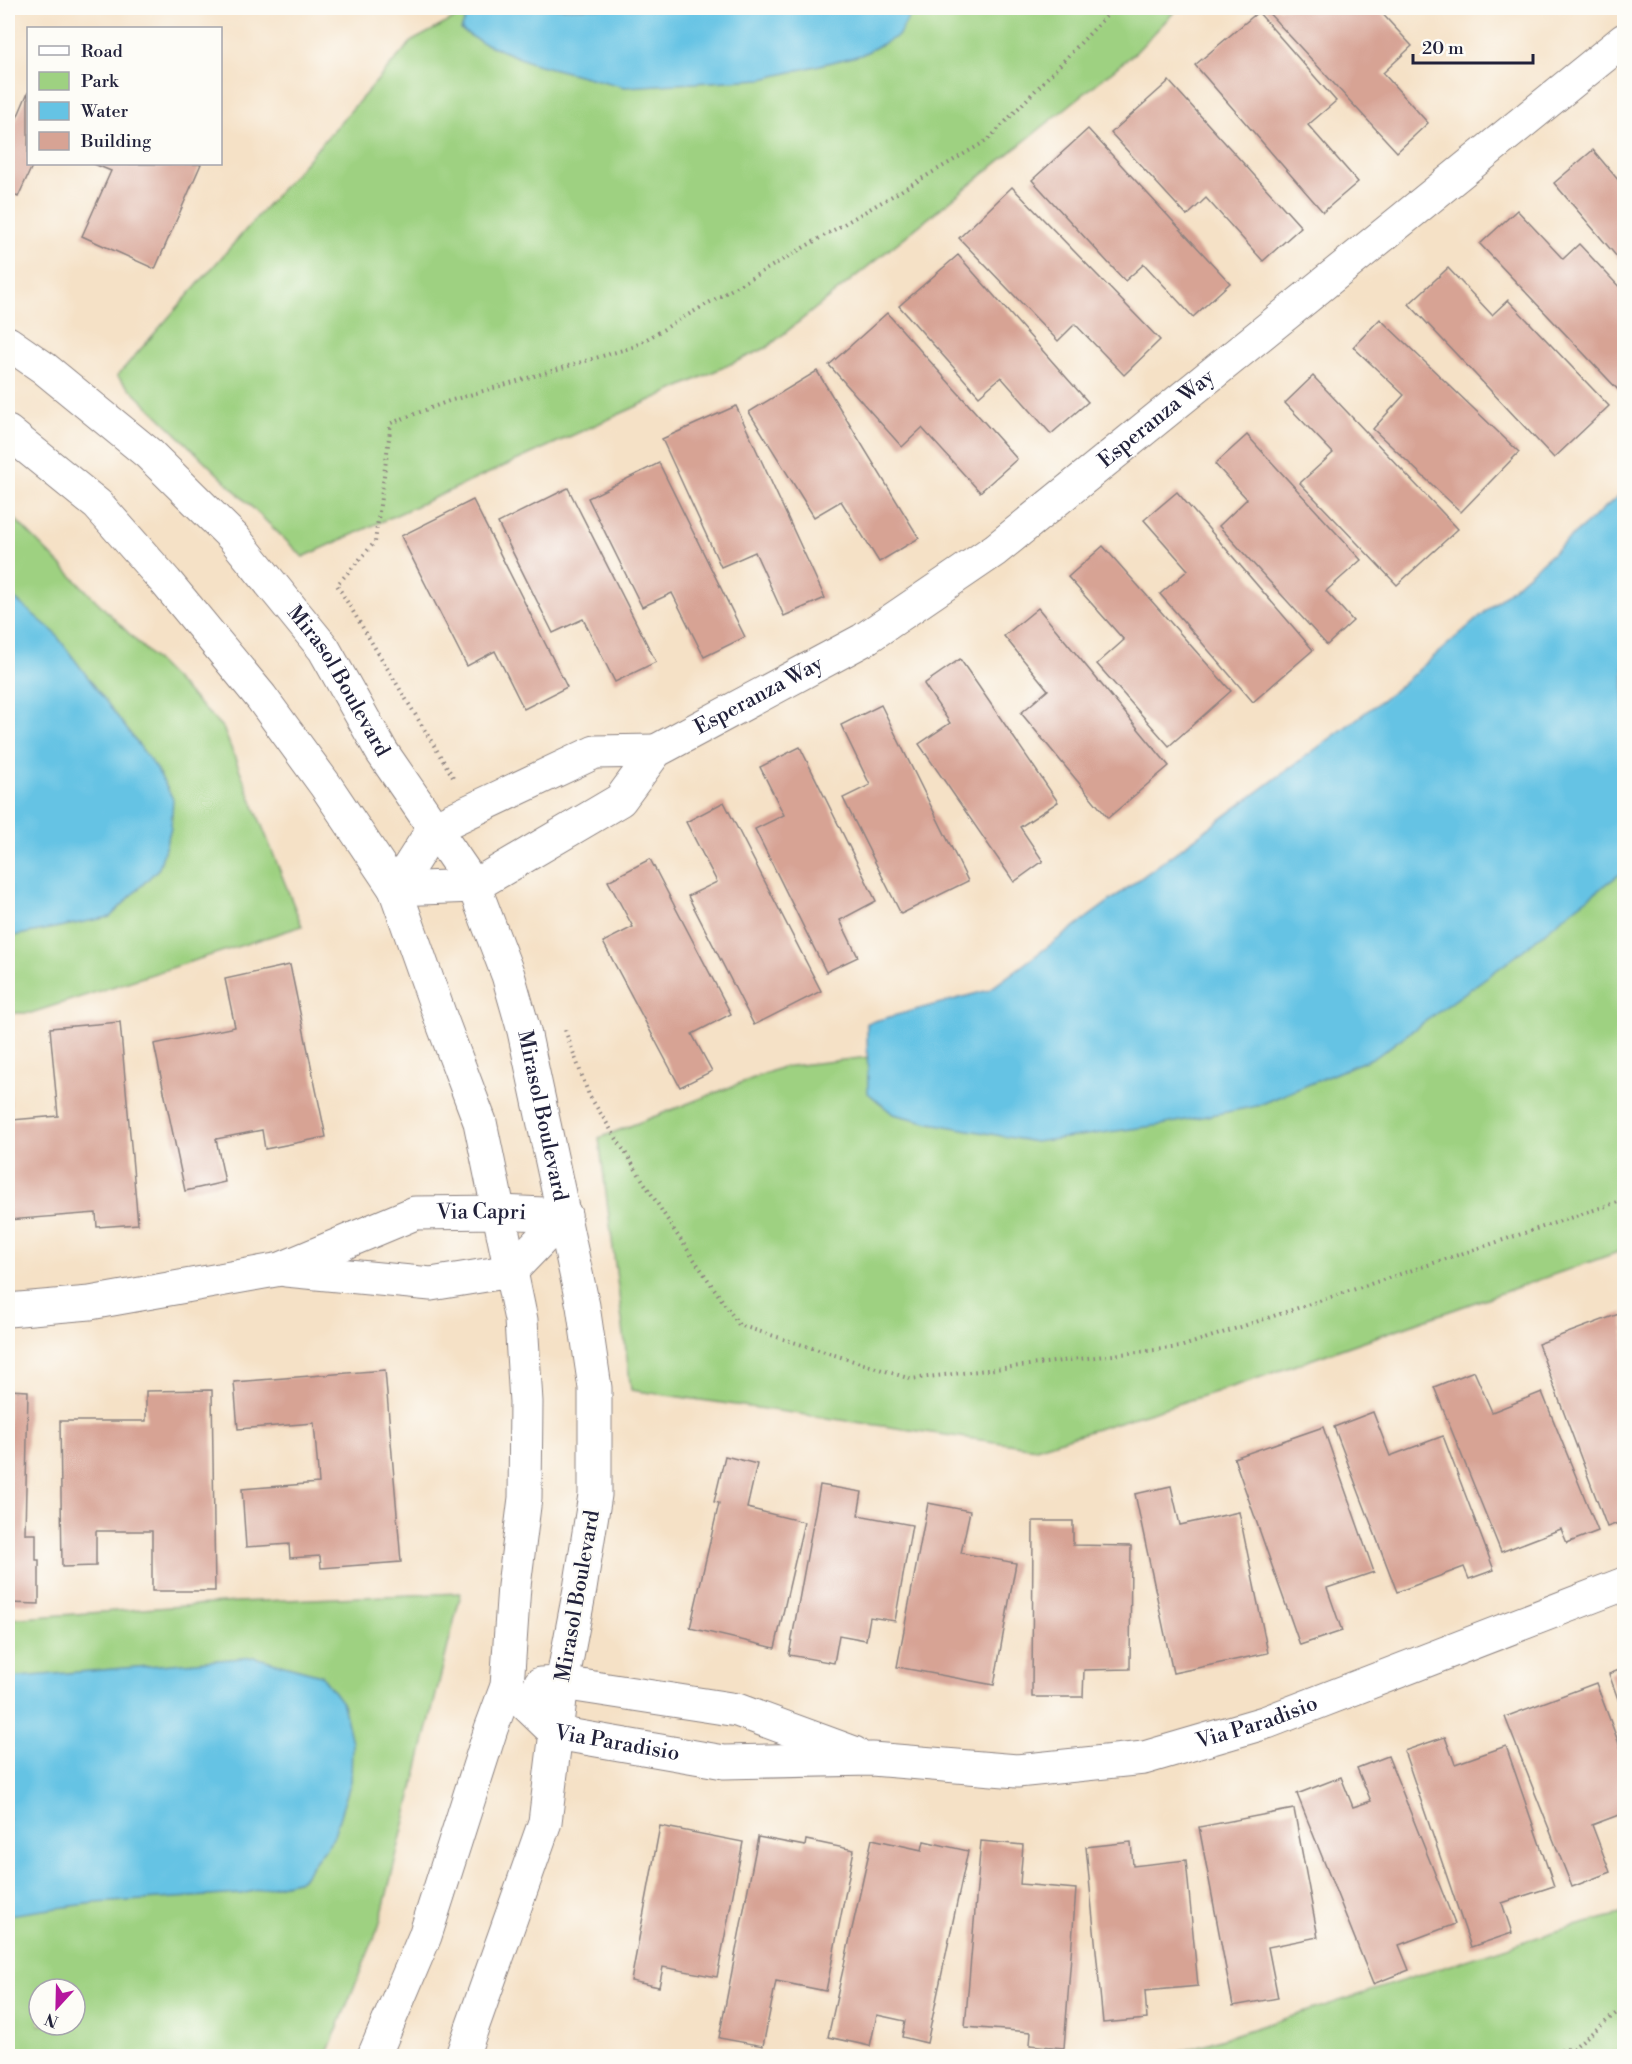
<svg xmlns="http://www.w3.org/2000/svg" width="1632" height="2064" font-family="'Libre Bodoni',serif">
<rect width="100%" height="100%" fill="#fdfcf7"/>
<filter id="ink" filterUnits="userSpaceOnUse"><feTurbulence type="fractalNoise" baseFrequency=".0167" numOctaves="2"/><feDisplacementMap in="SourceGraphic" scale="12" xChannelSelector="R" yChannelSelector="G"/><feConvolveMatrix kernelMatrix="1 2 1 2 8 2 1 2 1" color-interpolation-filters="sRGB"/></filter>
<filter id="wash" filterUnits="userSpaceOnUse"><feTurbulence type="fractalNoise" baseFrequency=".008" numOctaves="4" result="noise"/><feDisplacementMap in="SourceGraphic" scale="24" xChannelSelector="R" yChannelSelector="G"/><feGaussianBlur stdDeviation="1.35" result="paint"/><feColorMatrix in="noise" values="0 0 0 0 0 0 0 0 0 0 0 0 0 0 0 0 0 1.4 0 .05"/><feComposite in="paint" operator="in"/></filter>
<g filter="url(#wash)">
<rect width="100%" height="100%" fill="#f5e1c6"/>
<g fill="#9ed181" stroke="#607a5e" stroke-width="1.5" fill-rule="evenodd">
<path d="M474,8h704l-42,44 -370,296 -463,209 -186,-181 295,-335z"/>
<path d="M8,512l215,216 79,198 -271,87h-23z"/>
<path d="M1624,650v600l-380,133 -208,65 -405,-58 -32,-252 183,-71 453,-52z"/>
<path d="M461,1593l-82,333 -53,130h-318v-437l229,-17zM39,1989h36v36h-36z"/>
<path d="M1624,1913v143h-456l392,-126z"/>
</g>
<g fill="#65c3e4" stroke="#447290" stroke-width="1.5">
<path d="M470,8h444l-16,28 -37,19 -99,24 -137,8 -93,-24 -51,-21 -20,-12z"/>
<path d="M1624,491v380l-47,35 -61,50 -139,100 -120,50 -96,19 -126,17 -105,-19 -37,-9 -25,-21 -1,-70 122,-33 404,-298z"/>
<path d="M8,593l46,39 102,136 17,31 -2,29 -12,40 -49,49 -102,20z"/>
<path d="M254,1657l67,18 22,29 9,38 -1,39 -18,57 -32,42 -60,14 -147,9 -86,12v-237z"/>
</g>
<g id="blocks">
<g fill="#d7a394">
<path d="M1264,8h113l35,38 -29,27 45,50 -31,29z"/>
<path d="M1258,12l78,89 -28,24 50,57 -35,30 -128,-147z"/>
<path d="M1169,81l132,146 -38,34 -57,-63 -19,18 -76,-83z"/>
<path d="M28,92v72h5l-15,33 -10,-5v-53z"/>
<path d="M1088,129l142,154 -37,34 -49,-53 -19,17 -93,-101z"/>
<path d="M1593,150l31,37v78l-70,-82z"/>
<path d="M94,164h107l-46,105 -73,-33 29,-65z"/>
<path d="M1012,187l148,153 -36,35 -49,-51 -17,17 -99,-103z"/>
<path d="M1517,210l46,49 16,-15 45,48v104l-144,-152z"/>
<path d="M958,255l130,147 -37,32 -50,-57 -22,19 -80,-90z"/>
<path d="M1448,268l44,47 16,-15 101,106 -55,52 -145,-154z"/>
<path d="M887,313l130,146 -37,33 -58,-64 -20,19 -73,-82z"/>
<path d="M1380,319l139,133 -58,60 -88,-83 31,-34 -51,-48z"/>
<path d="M817,371l102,167 -40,24 -38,-61 -27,16 -65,-105z"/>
<path d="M1313,376l145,153 -61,56 -97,-102 33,-30 -48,-50z"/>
<path d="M736,406l89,192 -41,18 -29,-64 -34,15 -59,-128z"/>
<path d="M1247,435l114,125 -35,31 27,30 -26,24 -108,-119 28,-27 -32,-35z"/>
<path d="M659,463l86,174 -41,20 -32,-64 -30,14 -54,-109z"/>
<path d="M568,488l88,174 -41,20 -32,-63 -30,14 -55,-110z"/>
<path d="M1177,492l136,158 -60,52 -93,-108 28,-24 -44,-50z"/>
<path d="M473,500l94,187 -43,22 -29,-58 -28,15 -66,-130z"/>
<path d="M1103,546l128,145 -62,55 -72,-82 27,-24 -56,-63z"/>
<path d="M1038,608l131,158 -61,52 -87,-105 27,-23 -44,-54z"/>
<path d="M960,659l98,143 -38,25 23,34 -29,21 -95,-138 31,-21 -26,-39z"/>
<path d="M881,705l87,176 -67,33 -58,-116 27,-13 -29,-60z"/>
<path d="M800,747l76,154 -36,19 18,37 -32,15 -71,-143 29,-14 -24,-48z"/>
<path d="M724,802l97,189 -67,34 -66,-129 29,-14 -31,-60z"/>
<path d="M650,859l81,155 -39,20 20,37 -32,16 -77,-145 30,-15 -25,-46z"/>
<path d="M290,965l36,172 -61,12 -3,-19 -46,9 9,43 -40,9 -31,-147 81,-17 -10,-48z"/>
<path d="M120,1022l18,202 -41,3 -1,-14 -88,7v-127h2l2,27 46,-4 -8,-88z"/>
<path d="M1624,1312v209l-17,6 -69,-183z"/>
<path d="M385,1370l16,192 -80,6 -1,-12 -30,2 -1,-14 -43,3 -4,-58 77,-6 -5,-60 -76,6 -4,-47z"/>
<path d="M1474,1371l18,41 50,-20 56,139 -31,12 -6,-14 -60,23 -67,-165z"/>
<path d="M8,1390l20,1 -3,143h11v26h3v44l-31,-1z"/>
<path d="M212,1390l3,201h-63v-60h-56v35l-34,1 -2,-146h86v-30z"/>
<path d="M1373,1412l17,44 53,-20 51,134 -25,9 -5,-12 -67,25 -63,-165z"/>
<path d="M1323,1427l51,145 -47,16 15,43 -42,14 -66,-187z"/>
<path d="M725,1456l32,8 -10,44 57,14 -29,126 -85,-20 29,-125 -5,-1z"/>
<path d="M820,1485l42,7 -4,23 54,10 -17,96 -25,-4 -4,23 -27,-5 -5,28 -45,-8z"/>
<path d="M1171,1486l9,39 59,-13 29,141 -95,20 -38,-179z"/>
<path d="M928,1503l42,8 -9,42 55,10 -22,122 -97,-18z"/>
<path d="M1033,1521h40v24l58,1 -1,123 -46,1 -1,27h-51z"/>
<path d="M1624,1668v48l-15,-42z"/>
<path d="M1596,1683l28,74v56l-32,12 18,47 -38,15 -67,-170z"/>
<path d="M1445,1737l10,27 51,-18 48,140 -52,17 10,30 -41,14 -67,-196z"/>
<path d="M1388,1756l67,168 -56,21 10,25 -36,14 -76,-190 44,-17 12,30 18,-6 -14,-33z"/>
<path d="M1294,1809l24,128 -50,10 10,51 -45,8 -34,-179z"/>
<path d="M660,1826l83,16 -26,135 -54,-10 -4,20 -28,-6z"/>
<path d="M758,1837l47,9 1,-6 48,10 -28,141 -50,-10 -13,65 -44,-8z"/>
<path d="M872,1839l50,11 2,-9 44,10 -41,192 -25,-6 3,-16 -28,-6 -7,31 -42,-9z"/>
<path d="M981,1841l42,4 -3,39 56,5 -12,159 -34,-3 1,-13 -66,-5z"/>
<path d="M1131,1842l2,24 53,-6 12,126 -53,5 2,28 -44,4 -17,-176z"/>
</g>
</g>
</g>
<g filter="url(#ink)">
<use href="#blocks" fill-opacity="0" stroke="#8c8280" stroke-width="1.5"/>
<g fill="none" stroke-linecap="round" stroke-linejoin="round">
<defs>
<g id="minor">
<path id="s1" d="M8,343l36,25 105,86 84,83 91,112 58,103 92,134 34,89 16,56 59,275 12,82v107l-15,94 -18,94 -17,139 -83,234"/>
<path d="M8,432l90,73 68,77 95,115 65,89 69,103 45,127 40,106 41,198 5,82 -1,96 -11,88 -7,100 -16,43 -66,207 -51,120"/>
<path id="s2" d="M395,889l79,-3 146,-86 36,-49 207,-111 132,-90 629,-510"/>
<path d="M395,889l39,-61 161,-76 61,-1"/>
<path d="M286,1270l145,14 80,-13 54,-56"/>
<path id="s3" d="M8,1310l82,-7 191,-34 134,-56 83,-1 67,3"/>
<path d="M540,1684l22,-1 175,27 117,43"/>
<path id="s4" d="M507,1686l49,47 168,29 148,-3 145,12 127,-13 123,-36 357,-138"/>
</g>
</defs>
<use href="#minor" stroke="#8c8280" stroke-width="35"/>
<g stroke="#8c8280" stroke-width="4" stroke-dasharray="1.5 4.5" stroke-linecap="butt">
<path d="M453,777l-116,-192 38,-43 16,-119 58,-22 184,-54 355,-207 126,-132"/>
<path d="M565,1030l24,65 85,135 65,95 172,54 269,-32 444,-147"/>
<path d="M1531,2056l42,-8 51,-41"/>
</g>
<use href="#minor" stroke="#fff" stroke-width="33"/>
</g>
</g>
<g text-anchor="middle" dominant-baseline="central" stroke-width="5" stroke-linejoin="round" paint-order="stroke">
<g font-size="21" fill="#22223b" stroke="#fdfcf7">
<text stroke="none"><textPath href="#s2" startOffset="912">Esperanza Way</textPath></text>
<text stroke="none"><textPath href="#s1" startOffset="477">Mirasol Boulevard</textPath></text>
<text stroke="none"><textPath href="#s2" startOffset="426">Esperanza Way</textPath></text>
<text stroke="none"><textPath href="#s1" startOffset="963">Mirasol Boulevard</textPath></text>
<text stroke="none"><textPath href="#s3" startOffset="488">Via Capri</textPath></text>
<text transform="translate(578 1596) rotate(-80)">Mirasol Boulevard</text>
<text stroke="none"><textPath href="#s4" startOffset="778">Via Paradisio</textPath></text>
<text stroke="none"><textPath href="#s4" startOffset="130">Via Paradisio</textPath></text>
</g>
</g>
<rect width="1632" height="2064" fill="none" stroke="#fdfcf7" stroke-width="30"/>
<rect x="27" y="27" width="195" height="138" fill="#fdfcf7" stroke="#a5a5ac" stroke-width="1.5"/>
<rect x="39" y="46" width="30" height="9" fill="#ffffff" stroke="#a5a5ac" stroke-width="1.5"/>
<text x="81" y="57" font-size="18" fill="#22223b">Road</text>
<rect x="39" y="72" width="30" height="18" fill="#9ed181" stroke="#a5a5ac" stroke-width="1.5"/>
<text x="81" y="87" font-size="18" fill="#22223b">Park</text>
<rect x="39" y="102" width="30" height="18" fill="#65c3e4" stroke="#a5a5ac" stroke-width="1.5"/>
<text x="81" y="117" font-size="18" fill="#22223b">Water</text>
<rect x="39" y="132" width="30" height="18" fill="#d7a394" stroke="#a5a5ac" stroke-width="1.5"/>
<text x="81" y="147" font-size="18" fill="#22223b">Building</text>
<g transform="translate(57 2007) rotate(202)"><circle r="28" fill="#fdfcf7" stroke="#a5a5ac" stroke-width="1.5"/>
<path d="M0-4.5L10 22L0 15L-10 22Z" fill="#b5179e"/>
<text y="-9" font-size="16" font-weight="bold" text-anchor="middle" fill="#22223b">N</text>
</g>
<path d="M1413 54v9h120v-9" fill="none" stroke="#22223b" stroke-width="3"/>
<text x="1422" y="54" font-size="18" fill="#22223b" stroke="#fdfcf7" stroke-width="4.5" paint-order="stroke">20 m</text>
</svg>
